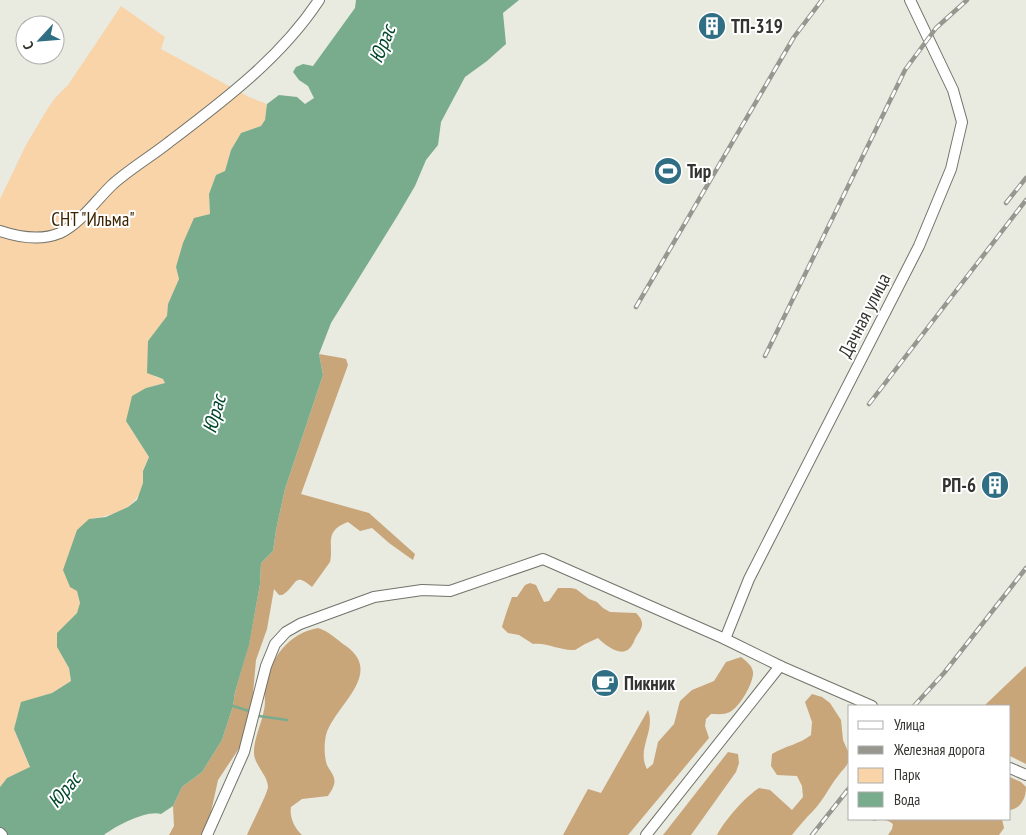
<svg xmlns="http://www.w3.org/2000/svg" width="1026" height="835" font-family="'PT Sans Narrow',sans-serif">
<rect width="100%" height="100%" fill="#e9eae0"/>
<path fill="#f9d4a9" d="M121,6l44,31 -4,12 88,48 18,7 -2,16 -4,6 -20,7 -10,17 -6,21 -9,4 -7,19 1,20 -34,53 3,12 -11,25 -1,12 -19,25 7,36 8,2 2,4 -19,5 -20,33 23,36c-2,4 -5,10 -6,14 -1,4 1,8 0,12 -5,26 -31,33 -54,36l-12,72 3,12 -3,10 -20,21v13l12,21 2,13 -19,12 -31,10 -7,26 16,39 -23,10 -7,9v-588l26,-54 22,-37 7,-10 13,-13z"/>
<g fill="#c9a57a">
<path d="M319,354l23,4 4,1 2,6 -47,129 68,19 46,41 -2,6 -3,-2 -21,-15 -17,-15 -12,3 -12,-9c-25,9 -14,23 -18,40l-18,25c-19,-17 -15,0 -30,8h-3l-5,-6 -7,40 -11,31 -4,44 -10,40 -24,36 -7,32 -9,23h-33l5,-9 -1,-20 9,-19 20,-15 20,-32 11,-34 2,-14 14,-48 11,-60 1,-21 12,-12 3,-21 9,-41 38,-114z"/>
<path d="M530,583l6,2 8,17 5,-1 9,-13h13l5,1 13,10 8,3 6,6 7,4 26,1c10,10 6,15 0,24 -2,3 -2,6 -4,8 -8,15 -26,1 -34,-7l-13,6 -10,6c-15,1 -28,-8 -42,-6l-14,-9 -11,-2 -6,-6c3,-11 6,-19 10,-30h5l8,-12z"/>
<path d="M318,628c11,3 19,12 28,18 39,28 -12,60 -20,89 -2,9 -2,21 1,30 2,4 6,9 7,13 2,7 -3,13 -6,18l-26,3 -11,8c-2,10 4,22 11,28h-55c3,-8 22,-44 21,-49 -1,-12 -15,-22 -14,-35 0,-12 8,-29 10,-41 2,-8 0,-16 1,-23 5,-29 24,-54 53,-59z"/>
<path d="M741,657c5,4 11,8 12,15 1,10 -13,35 -23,40 -6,3 -12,2 -19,2l-5,5 -1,7 4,12 -81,97h-65l25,-46 13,4 47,-83c8,21 -12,39 -1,59l6,-5 5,-22 16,-18 6,-23 12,-11 22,-9 12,-19z"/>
<path d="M1026,666v98l-16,-8v-50h-26z"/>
<path d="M812,694l10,3 8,6 11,17 2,20 7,16c-1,9 -7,13 -12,20 -9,11 -15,25 -25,35 -8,8 -14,15 -21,24h-75c8,-15 28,-38 42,-47l11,2 22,20 11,-13 -1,-11 -5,-10 -20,-1 -6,-9 1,-12c13,-8 28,-10 39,-19l1,-13 -7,-20z"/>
<path d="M728,752l10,2 1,9 -3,9 -45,63h-28z"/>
<path d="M1010,777l11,5 5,5c0,11 -5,21 -16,23z"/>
<path d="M869,819h133l2,9 -5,7h-111l4,-6 1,-5c-6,-5 -12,-5 -19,-3z"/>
</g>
<path fill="#78ac8d" d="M356,0h163l-16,13 3,31 -19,17 -22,16 -24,45 -3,23 -12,15 -11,26 -17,29 -67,108 -12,31 4,21 -38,114 -9,41 -3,21 -12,12 -1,21 -11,61 -14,47 -2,14 -11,34 -20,32 -20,15 -9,19 -12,8c-15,-4 -45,12 -57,21h-104v-48l7,-9 23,-11 -16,-38 7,-27 31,-9 19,-12 -2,-13 -12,-21v-14l20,-20 3,-10 -3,-12 -7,-4 -7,-17 14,-40 12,-11 17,-2 22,-10 9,-7 6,-17v-12l6,-14 -23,-36 6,-25 14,-8 19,-5 -2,-4 -16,-6 1,-32 19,-25 1,-12 11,-25 -3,-12 7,-24 11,-25 16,-4 -1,-20 7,-19 9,-4 6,-21 10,-17 20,-7 4,-6 2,-16 12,-9 18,2 8,7 9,-6 -6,-12 -9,-6 -6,-8 3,-5 7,-3 10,2 42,-58z"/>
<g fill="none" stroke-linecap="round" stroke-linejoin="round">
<g stroke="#78ac8d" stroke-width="2.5">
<path d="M233,706l16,5"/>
<path d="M259,716l28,4"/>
</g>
<defs>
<g id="minor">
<path d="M0,231c18,6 41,10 60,2 21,-10 36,-33 53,-49 17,-15 37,-27 55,-41 54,-41 113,-85 151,-143"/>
<path d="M725,639l24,-60 170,-333 32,-77 11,-47 -9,-32 -43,-90"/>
<path d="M1010,768l16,7"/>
<path d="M0,833l2,2"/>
<path d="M207,835l37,-83 22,-86 9,-22 11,-12 14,-8 74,-27 48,-7 28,1 93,-32 182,80 55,27 92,40"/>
<path d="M646,835l134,-169"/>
</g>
</defs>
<use href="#minor" stroke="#72736a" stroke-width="12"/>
<use href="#minor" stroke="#fff" stroke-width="10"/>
<defs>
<g id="rail">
<path d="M1006,203l20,-25"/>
<path d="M636,307l158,-270 28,-37"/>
<path d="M765,356l140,-286 31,-42 31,-28"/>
<path d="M869,404l157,-204"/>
<path d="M914,706l30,-33 82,-105"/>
<path d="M812,835l38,-48"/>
</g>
</defs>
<use href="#rail" stroke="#979790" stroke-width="4.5"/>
<use href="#rail" stroke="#fff" stroke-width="2.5" stroke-dasharray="8" stroke-linecap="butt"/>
</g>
<defs>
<symbol id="building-disc" viewBox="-11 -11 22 22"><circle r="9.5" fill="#2f6e83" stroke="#fff"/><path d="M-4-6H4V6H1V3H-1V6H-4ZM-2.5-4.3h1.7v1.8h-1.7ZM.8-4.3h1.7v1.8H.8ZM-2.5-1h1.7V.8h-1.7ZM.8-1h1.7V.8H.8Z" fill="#fff"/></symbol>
<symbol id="stadium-disc" viewBox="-11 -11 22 22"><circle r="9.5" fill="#2f6e83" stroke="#fff"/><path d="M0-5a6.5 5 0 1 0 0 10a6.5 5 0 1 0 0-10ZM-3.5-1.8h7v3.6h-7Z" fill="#fff"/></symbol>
<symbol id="cafe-disc" viewBox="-11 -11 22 22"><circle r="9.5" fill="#2f6e83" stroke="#fff"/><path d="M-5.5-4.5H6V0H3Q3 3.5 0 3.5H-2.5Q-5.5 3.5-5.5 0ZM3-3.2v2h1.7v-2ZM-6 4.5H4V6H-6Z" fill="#fff"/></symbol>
</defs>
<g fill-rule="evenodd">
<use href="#building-disc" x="696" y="10" width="32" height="32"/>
<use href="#stadium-disc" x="652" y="155" width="32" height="32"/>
<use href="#building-disc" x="979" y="469" width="32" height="32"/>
<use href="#cafe-disc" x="589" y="667" width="32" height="32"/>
</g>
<g text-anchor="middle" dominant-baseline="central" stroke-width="4" stroke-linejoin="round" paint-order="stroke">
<g font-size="19" font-weight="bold" fill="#33332f" stroke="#fff" text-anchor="start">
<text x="731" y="26">ТП-319</text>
<text x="687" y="171">Тир</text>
<text x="976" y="485" text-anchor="end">РП-6</text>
<text x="624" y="683">Пикник</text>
</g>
<g font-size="19" fill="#3d2401" stroke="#fff">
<text x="93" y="219">СНТ "Ильма"</text>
</g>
<g font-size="19" fill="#33332f" stroke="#fff">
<text transform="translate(864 315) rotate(-63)">Дачная улица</text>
</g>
<g font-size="20" font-style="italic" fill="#004629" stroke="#fff">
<text transform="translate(382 44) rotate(-68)">Юрас</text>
<text transform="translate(214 414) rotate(-74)">Юрас</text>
<text transform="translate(64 790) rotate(-50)">Юрас</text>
</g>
</g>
<rect x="848" y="705" width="162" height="115" fill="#ffffff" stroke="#adadac"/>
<rect x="858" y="721" width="25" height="8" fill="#ffffff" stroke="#adadac"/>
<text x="894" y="730" font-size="15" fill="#33332f">Улица</text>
<rect x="858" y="746" width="25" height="8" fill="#979790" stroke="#adadac"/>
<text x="894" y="755" font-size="15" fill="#33332f">Железная дорога</text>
<rect x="858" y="768" width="25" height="15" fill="#f9d4a9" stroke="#adadac"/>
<text x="894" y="780" font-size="15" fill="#33332f">Парк</text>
<rect x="858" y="792" width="25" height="15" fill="#78ac8d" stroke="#adadac"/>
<text x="894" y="805" font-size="15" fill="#33332f">Вода</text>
<g transform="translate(40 40) rotate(244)"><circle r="24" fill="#ffffff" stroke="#adadac"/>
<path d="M0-4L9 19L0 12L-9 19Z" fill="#2f6e83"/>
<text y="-8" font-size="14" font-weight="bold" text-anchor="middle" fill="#33332f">С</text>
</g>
</svg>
